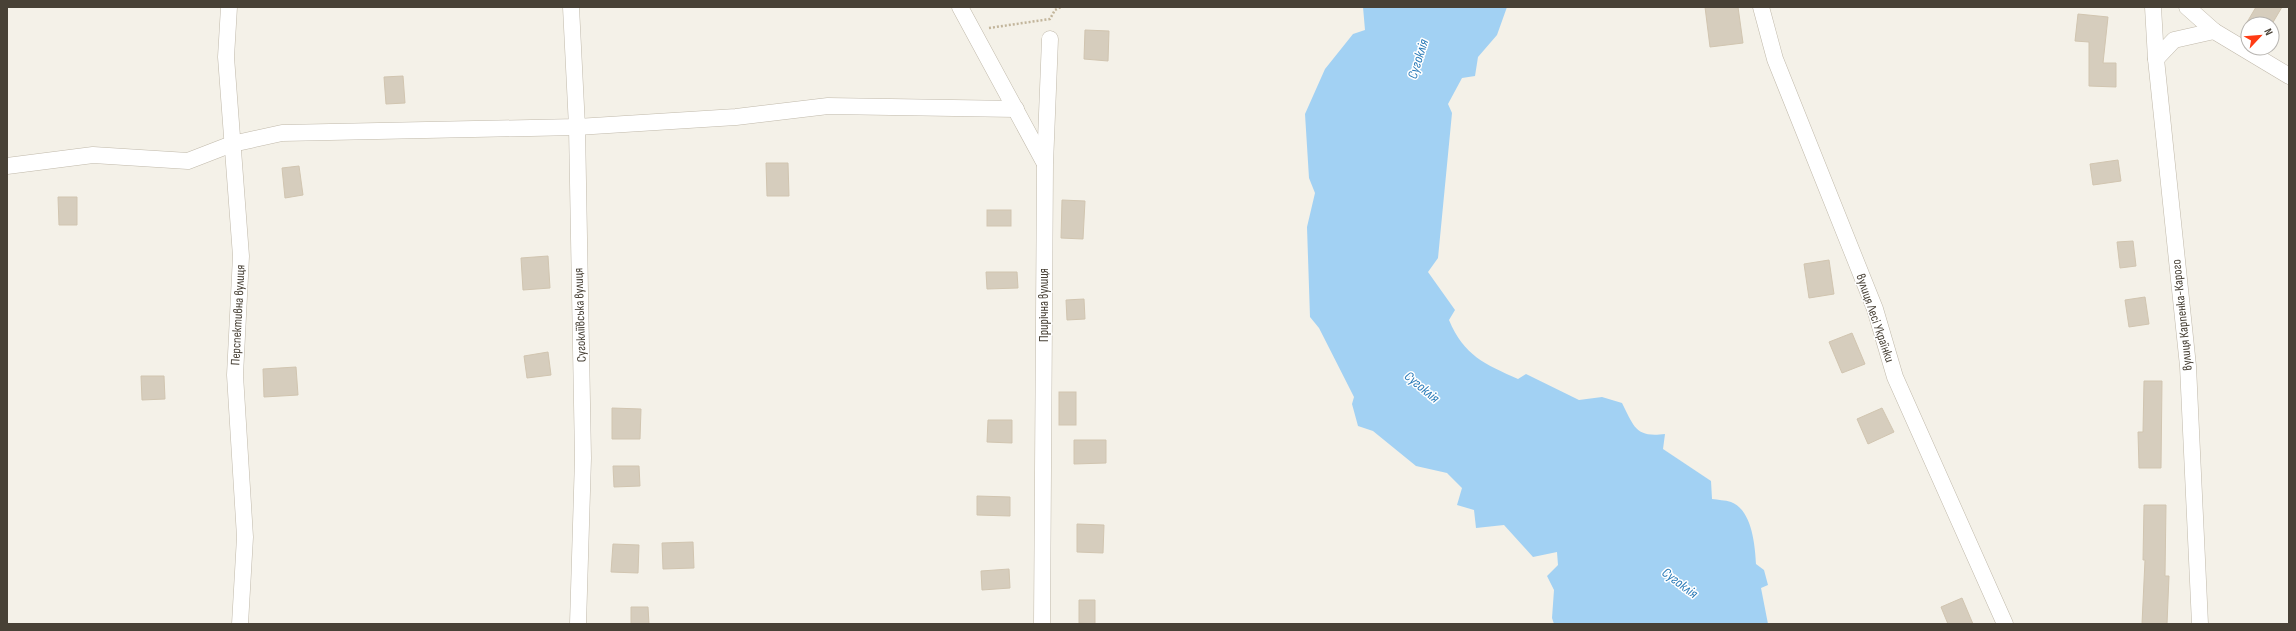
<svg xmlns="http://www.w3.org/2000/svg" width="2296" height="631" font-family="'Sofia Sans Condensed',sans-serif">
<rect width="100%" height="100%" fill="#f4f1e8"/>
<path fill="#a2d1f3" d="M1363,7h144l-10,28 -19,22 -3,19 -13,2 -14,26 4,9 -14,145 -10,14 27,38 -6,10c15,36 36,44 69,59l8,-5 53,26 23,-3 20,6c12,23 13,35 43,31l-2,15 48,32 1,18c6,1 13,1 19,3 21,8 24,43 25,62l8,6 4,15 -7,3 7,36h-214l-2,-6 2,-28 -7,-14 11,-11 -1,-13 -24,5 -29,-32 -28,3 -2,-18 -17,-5 5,-17 -15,-15 -31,-7 -43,-35 -15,-5 -6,-22 2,-7 -35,-69 -9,-11 -3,-90 8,-34 -6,-15 -4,-64 20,-45 28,-35 12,-4z"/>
<g fill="#d6cdbd" stroke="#d1c5b0">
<path d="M1705,7h33l5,36 -33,4z"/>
<path d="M2256,7h26l-10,17h-26z"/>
<path d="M2078,14l30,3 -5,46h13v24l-27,-1v-44l-14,-1z"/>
<path d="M1085,30l24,1 -1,30 -24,-2z"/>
<path d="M403,76l2,27 -19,1 -2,-27z"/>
<path d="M2118,160l3,21 -28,4 -3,-21z"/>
<path d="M766,163h22l1,33h-22z"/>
<path d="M299,166l4,29 -18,3 -3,-30z"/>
<path d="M58,197h19v28h-18z"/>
<path d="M1062,200l23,1 -2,38 -22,-1z"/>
<rect x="987" y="210" width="24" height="16"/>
<path d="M2133,241l3,25 -16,2 -3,-26z"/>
<path d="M548,256l2,32 -27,2 -2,-32z"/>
<path d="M1829,260l5,34 -25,4 -5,-34z"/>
<path d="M986,272h31l1,16 -31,1z"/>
<path d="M2145,297l4,27 -20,3 -4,-27z"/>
<path d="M1084,299l1,20 -18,1 -1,-20z"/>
<path d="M1852,333l13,31 -23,9 -13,-31z"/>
<path d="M548,352l3,23 -24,3 -3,-22z"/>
<path d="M296,367l2,28 -34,2 -1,-28z"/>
<path d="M141,376h23l1,23 -23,1z"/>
<path d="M2144,381h18l-1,87h-22l-1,-36h5z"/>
<rect x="1059" y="392" width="17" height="33"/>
<path d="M612,408l29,1 -1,30h-28z"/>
<path d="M1882,408l12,24 -26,12 -11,-25z"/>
<path d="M988,420h24v23l-25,-1z"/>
<path d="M1074,440h32v23l-32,1z"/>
<path d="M613,466h26l1,20 -26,1z"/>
<path d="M977,496l33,1v19l-33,-1z"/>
<path d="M2144,505h22l-1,71h4l-2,48h-25l3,-64h-2z"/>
<path d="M1077,524l27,1 -1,28 -26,-1z"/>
<path d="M693,542l1,26 -31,1 -1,-26z"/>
<path d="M613,544l26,1 -1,28 -27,-1z"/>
<path d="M1009,569l1,19 -28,2 -1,-19z"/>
<path d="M1962,598l11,26h-25l-7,-17z"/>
<path d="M1079,600h16v24l-16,-1z"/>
<path d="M631,607h17l1,17h-18z"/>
</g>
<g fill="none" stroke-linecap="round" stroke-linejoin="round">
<defs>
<g id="minor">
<path d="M229,7l-3,50 15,199 -6,119 10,162 -5,87"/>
<path d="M571,7l6,120 6,331 -5,166"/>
<path d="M960,7l84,155"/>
<path d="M1761,7l14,52 100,250 20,68 110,247"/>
<path d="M2153,7l3,52 32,307 12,258"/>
<path d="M2187,7l27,24 75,45"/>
<path d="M2156,59l18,-19 40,-9"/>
<path d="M7,166l86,-11 95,6 44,-17 50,-11 295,-6 159,-10 92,-11 188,3"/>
<path d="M1042,624l3,-460 5,-125"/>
</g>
</defs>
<use href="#minor" stroke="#c0b9aa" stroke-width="17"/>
<path stroke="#c2b59b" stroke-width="2.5" stroke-dasharray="2 2" stroke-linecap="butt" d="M989,28l61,-9 5,-9 6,-3"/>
<use href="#minor" stroke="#fff" stroke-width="16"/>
</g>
<g text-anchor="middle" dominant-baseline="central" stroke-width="3" stroke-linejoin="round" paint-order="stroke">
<g font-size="13" fill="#484136" stroke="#fff">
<text transform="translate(1044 305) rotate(-90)">Прирічна вулиця</text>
<text transform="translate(238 315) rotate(-87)">Перспективна вулиця</text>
<text transform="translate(580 315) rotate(-92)">Сугокліївська вулиця</text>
<text transform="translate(2182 315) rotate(-96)">вулиця Карпенка-Карого</text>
<text transform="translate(1875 318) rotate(71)">вулиця Лесі Українки</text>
</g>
<g font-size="14" font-style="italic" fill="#2b7bb8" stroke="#fff">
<text transform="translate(1418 59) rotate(-73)">Сугоклія</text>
<text transform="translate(1422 387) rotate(40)">Сугоклія</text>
<text transform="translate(1680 583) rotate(37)">Сугоклія</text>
</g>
</g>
<rect width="2296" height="631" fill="none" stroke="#484136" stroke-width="16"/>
<g transform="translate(2260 36) rotate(64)"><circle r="19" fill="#ffffff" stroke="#b6b3af"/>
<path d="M0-3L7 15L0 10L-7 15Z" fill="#ff3b14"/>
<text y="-6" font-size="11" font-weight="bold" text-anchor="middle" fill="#484136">N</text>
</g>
</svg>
